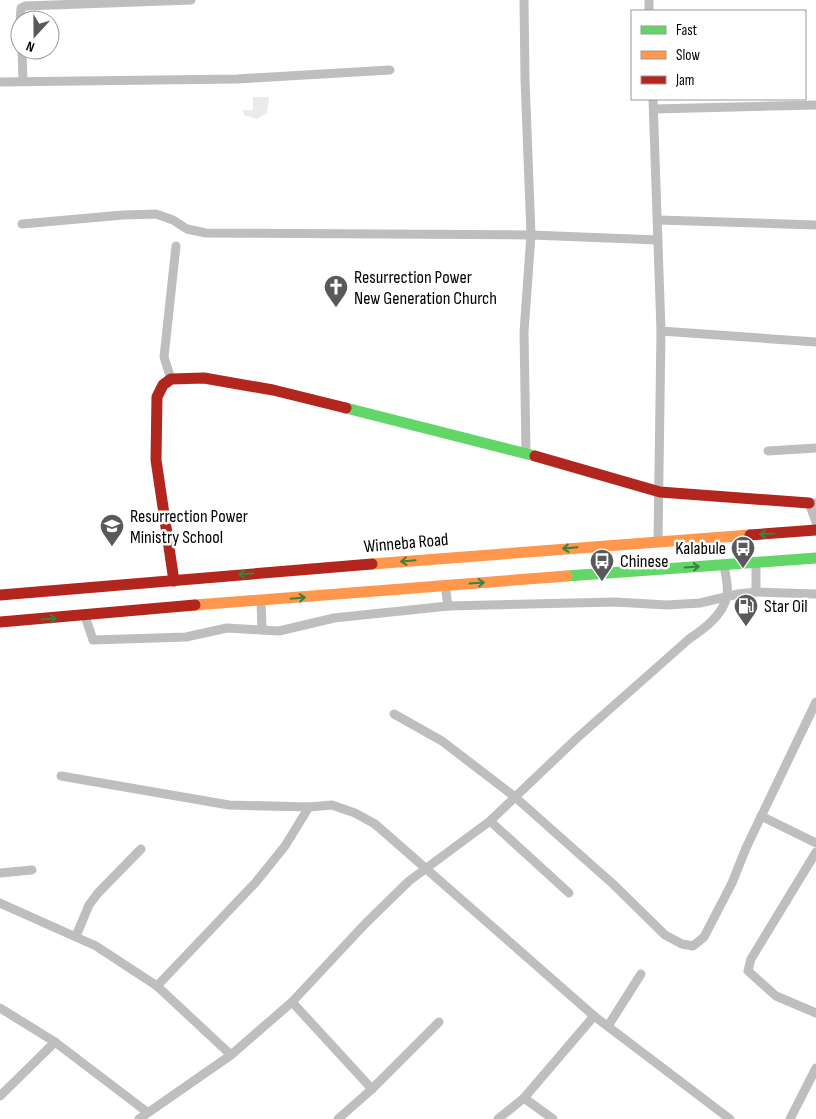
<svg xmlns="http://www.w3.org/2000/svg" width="816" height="1119" font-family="'Sofia Sans Condensed',sans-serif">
<rect width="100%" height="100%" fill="#fff"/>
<path fill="#ebebeb" d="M253,97h16l-2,16 -10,6 -13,-4 -1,-5h10z"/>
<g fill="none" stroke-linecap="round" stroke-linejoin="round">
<g stroke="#bebebe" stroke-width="9">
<path d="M524,0l1,79 6,156 -7,97 2,121"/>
<path d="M649,0v11"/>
<path d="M20,23l1,-15 4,-2 166,-6"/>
<path d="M22,50l1,30"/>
<path d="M0,82l237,-3 153,-9"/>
<path d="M653,99l8,232 -3,210"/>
<path d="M654,109l162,-4"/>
<path d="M658,220l158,5"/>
<path d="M22,224l101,-9 33,-1 17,6 14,9 19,4 325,2 127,5"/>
<path d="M661,331l155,11"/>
<path d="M171,379l-7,-22 12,-111"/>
<path d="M768,451l48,-3"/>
<path d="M816,503h-7l7,19"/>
<path d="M756,563v29l60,2"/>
<path d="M445,585l3,21"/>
<path d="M261,601l1,29"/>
<path d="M85,616l8,24 93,-3 41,-9 52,3 55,-13 114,-12 167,-4 52,3 33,-2 38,-9 18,-2"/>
<path d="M394,714l48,27 73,56 98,87 52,51 17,9 11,2 11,-9 28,-54 14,-35 70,-146"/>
<path d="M61,776l168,29 80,2 23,-2 23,8 20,11 219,192 136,103"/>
<path d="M761,816l55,27"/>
<path d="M490,821l79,72"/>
<path d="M816,852l-65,107 -3,12 28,25 40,17"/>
<path d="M0,873l32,-3"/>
<path d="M0,903l96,43 61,40 74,69"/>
<path d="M76,936l13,-31 9,-12 43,-44"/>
<path d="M157,986l99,-104 29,-36 24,-39"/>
<path d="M292,1002l80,87 67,-67"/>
<path d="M0,1008l55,34 92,70"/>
<path d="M608,1026l33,-52"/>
<path d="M0,1096l55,-54"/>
<path d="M524,1098l29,21"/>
<path d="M139,1119l92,-64 61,-53 73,-78 44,-43 81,-60 86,-82 113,-100c15,-10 34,-24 38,-43 2,-9 -2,-22 -3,-31"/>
<path d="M338,1119l34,-30"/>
<path d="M498,1119l26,-21 70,-82"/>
<path d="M790,1119l26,-51"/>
</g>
<g stroke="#63d668" stroke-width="11">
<path d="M346,408l189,48"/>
<path d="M567,576l249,-18"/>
</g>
<g stroke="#ff974d" stroke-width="11">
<path d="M372,564l378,-29"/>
<path d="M195,605l372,-29"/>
</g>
<g stroke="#b3261e" stroke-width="11">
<path d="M535,456l125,36 149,11"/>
<path d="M750,535l66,-5"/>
<path d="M174,581l-18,-121 1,-63 6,-12 8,-6 33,-1 69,12 73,18"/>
<path d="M0,595l372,-31"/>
<path d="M0,622l195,-17"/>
</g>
</g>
<defs><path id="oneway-shaft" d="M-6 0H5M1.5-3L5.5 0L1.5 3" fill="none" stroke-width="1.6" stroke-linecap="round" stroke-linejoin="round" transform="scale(1.25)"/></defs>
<g stroke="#3b803e">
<use href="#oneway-shaft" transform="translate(767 534) rotate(176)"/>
<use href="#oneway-shaft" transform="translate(570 548) rotate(175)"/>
<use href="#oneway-shaft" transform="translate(408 561) rotate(175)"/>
<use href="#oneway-shaft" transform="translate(692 567) rotate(-4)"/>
<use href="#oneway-shaft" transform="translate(246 574) rotate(175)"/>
<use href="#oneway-shaft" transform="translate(477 583) rotate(-4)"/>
<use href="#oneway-shaft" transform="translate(298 598) rotate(-5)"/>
<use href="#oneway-shaft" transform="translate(49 619) rotate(-4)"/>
</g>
<defs>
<symbol id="church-pin" viewBox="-11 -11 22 30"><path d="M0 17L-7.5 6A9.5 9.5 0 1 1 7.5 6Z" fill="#595959" stroke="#fff"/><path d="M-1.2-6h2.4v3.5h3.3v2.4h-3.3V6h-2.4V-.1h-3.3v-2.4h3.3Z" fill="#fff"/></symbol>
<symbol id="school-pin" viewBox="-11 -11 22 30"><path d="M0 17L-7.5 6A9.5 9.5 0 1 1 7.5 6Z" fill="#595959" stroke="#fff"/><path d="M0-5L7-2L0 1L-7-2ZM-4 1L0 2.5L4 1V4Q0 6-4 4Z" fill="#fff"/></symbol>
<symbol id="bus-pin" viewBox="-11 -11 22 30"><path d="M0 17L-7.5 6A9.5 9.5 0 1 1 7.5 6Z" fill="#595959" stroke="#fff"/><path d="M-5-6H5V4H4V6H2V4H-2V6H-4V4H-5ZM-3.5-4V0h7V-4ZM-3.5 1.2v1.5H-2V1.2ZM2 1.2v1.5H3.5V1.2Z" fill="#fff"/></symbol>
<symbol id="fuel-pin" viewBox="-11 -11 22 30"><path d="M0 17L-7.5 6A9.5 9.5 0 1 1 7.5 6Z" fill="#595959" stroke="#fff"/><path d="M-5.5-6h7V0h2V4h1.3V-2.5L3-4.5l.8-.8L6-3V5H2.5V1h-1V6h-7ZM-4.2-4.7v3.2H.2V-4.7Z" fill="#fff"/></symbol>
</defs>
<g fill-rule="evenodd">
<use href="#church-pin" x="322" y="273" width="28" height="38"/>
<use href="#school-pin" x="98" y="512" width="28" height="38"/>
<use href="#bus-pin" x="729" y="534" width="28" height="38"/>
<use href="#bus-pin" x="588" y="547" width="28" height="38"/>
<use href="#fuel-pin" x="732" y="592" width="28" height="38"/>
</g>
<g text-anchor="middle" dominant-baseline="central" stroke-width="5" stroke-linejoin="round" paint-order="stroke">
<g font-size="18" fill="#000" stroke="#fff" text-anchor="start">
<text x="354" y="277">Resurrection Power<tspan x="354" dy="21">New Generation Church</tspan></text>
<text x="130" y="516">Resurrection Power<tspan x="130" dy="21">Ministry School</tspan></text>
<text x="726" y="548" text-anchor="end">Kalabule</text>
<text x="620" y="561">Chinese</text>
<text x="764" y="606">Star Oil</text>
</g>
<g font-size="18" fill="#000" stroke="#fff">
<text transform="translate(406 543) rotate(-5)">Winneba Road</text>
</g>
</g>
<rect x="631" y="10" width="175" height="90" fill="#ffffff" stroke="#999999"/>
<rect x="641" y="26" width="25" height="8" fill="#63d668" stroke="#999999"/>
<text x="676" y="35" font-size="15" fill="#000000">Fast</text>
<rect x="641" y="51" width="25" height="8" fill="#ff974d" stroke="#999999"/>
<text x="676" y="60" font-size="15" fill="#000000">Slow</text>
<rect x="641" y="76" width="25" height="8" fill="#b3261e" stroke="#999999"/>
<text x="676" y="85" font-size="15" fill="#000000">Jam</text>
<g transform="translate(35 35) rotate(201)"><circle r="24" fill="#ffffff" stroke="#999999"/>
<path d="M0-4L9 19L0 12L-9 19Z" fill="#595959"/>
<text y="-8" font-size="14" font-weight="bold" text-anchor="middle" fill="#000000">N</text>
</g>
</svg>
